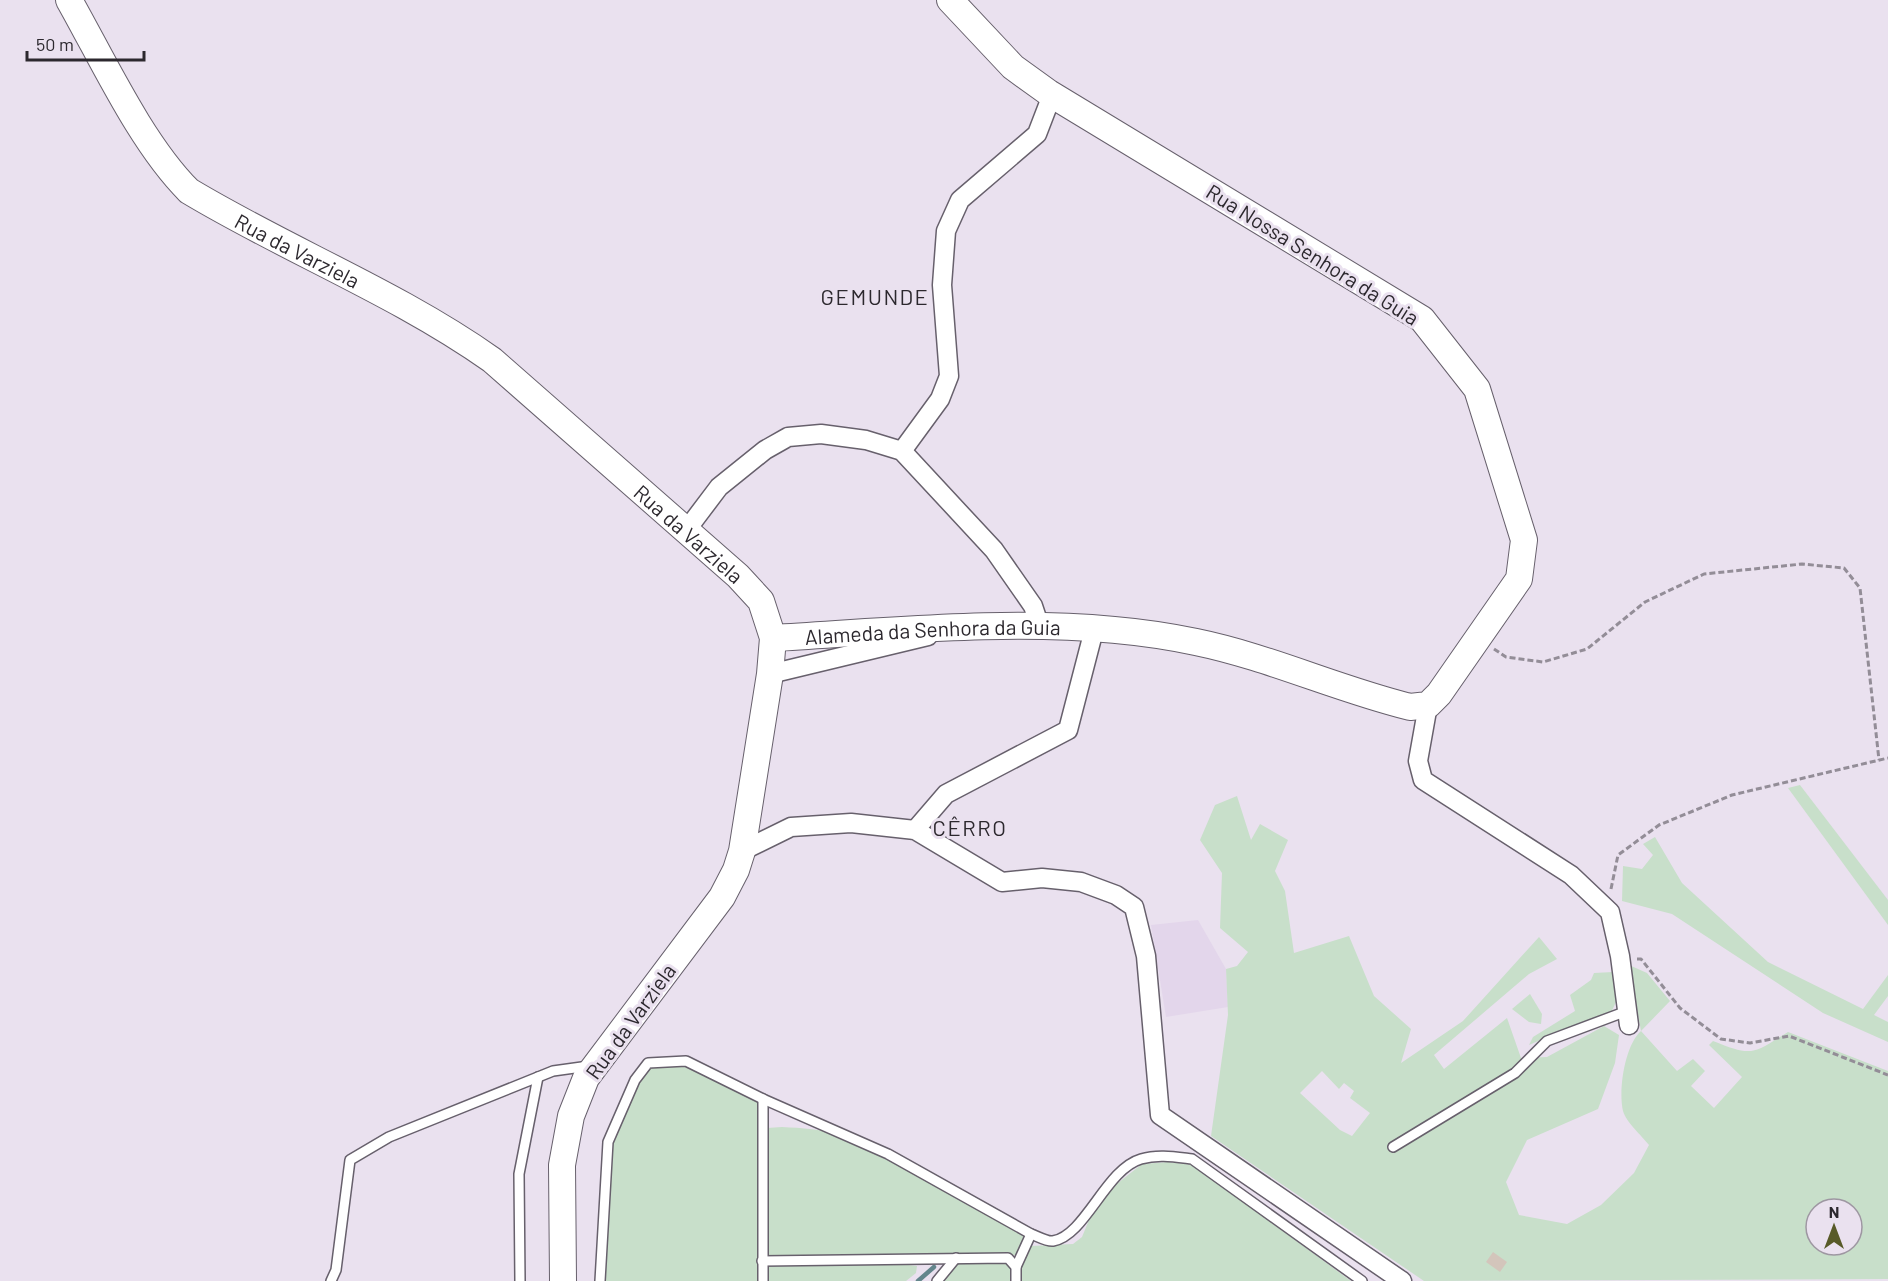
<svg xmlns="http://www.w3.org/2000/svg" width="1888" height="1281" font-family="Barlow,sans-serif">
<rect width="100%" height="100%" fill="#eae1ef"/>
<path fill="#e3d6eb" d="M1198,920l28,49 2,38 -62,10 -15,-92z"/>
<g fill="#c8dfca" fill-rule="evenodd">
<path d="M1800,785l88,115v25l-100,-137z"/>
<path d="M1237,796l14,44 9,-16 28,16 -13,31 10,20 9,62 55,-17 25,60 37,33 -10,34 62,-42 76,-84 18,22 -28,15 -95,81 10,14 63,-51 14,40 26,-1 57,-31 15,9 -4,28 -17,46 -71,31 -21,42 13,33 48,9 34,-19 33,-32 15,-28c-7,-9 -23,-23 -26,-34 -5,-21 2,-66 18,-80l-12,-66 18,8 23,28 -29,30 36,40 16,-12 12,12 -14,15 23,22 28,-31 -33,-32 4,-4c40,16 39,13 75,-9l100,39v208l-464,2 -213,-145 17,-121 -2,-46 11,-3 11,-14 -28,-24 2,-55 -22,-33 15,-35zM1322,1071l17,18 5,-6 10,8 -4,7 20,15 -18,23 -12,-6 -40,-37zM1816,1209h36v36h-36z"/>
<path d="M1655,837l27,46 86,79 95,47 25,-34v21l-14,19 14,7v20l-65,-29 -151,-99 -50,-13 1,-35 19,3 11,-14 -10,-11z"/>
<path d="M1613,972l7,21 -10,22 -33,9 -48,21 4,-8 42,-26 -5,-16 21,-15 3,-7z"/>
<path d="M1530,994l12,20 -1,10 -12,-2 -17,-13z"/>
<path d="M679,1064l78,37 3,180h-158l8,-134 26,-60 14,-19z"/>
<path d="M782,1127c20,1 40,2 59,9 64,25 124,65 184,98l-6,21 -254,3 2,-130z"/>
<path d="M1168,1162l25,3 158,116h-333v-6l13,-29 42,-2 9,-7 9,-22 18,-25 33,-26z"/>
<path d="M997,1262l13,3 2,16h-71l14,-17z"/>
<path d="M900,1264l17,2 -1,7 -10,8h-140v-16z"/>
</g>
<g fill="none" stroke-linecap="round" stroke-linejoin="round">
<path stroke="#63868c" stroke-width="4.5" d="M918,1281l16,-14"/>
</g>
<path fill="#d3c5bb" d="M1493,1252l14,10 -7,10 -14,-10z"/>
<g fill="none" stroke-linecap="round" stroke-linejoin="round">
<defs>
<g id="lane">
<path d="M1393,1147l122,-74 32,-32 80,-30"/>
<path d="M762,1261l246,-3 8,9v14"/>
<path d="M1016,1267l15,-33"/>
<path d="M331,1281l5,-11 14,-110 39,-23 164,-66 36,-5"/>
<path d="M520,1281l-1,-107 19,-97"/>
<path d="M600,1281l8,-139 27,-62 13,-17 38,-2 77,38 125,55 143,80c6,2 16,8 22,7 32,-5 53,-72 88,-82 17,-5 34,-2 51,0l170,122"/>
<path d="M763,1281v-182"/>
<path d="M937,1281l19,-23"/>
</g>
<g id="street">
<path d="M902,451l38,-52 9,-23 -7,-91 4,-54 14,-31 77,-66 15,-39"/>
<path d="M685,532l34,-45 46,-37 23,-13 33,-3 45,6 36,11 92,99 39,56 7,21"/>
<path d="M770,674l158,-38"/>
<path d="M1428,705l-10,56 5,19 148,95 39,37 10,44 9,69"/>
<path d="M915,830l31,-36 122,-64 27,-104"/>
<path d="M742,851l49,-24 60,-4 64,7 87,52 40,-4 39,4 35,13 18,12 12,49 14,159 242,166"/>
</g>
<g id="secondary">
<path id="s1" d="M69,0c34,60 72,143 120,191 100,60 208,102 303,169l246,216 23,25 12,37 -3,36 -28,177 -6,19 -14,27 -136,181 -15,38 -9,49 1,116"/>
<path id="s2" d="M773,638c137,-8 288,-25 423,4 73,15 141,47 214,65l18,-2 11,-11 80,-115 5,-39 -47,-151 -55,-70 -373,-226 -36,-26 -63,-67"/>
</g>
</defs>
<use href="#lane" stroke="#67606c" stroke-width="12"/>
<use href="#street" stroke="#67606c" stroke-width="21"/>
<use href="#secondary" stroke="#67606c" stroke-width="28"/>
<g stroke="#938d97" stroke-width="3" stroke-dasharray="6 3" stroke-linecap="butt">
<path d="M1494,649l12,8 37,5 44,-13 58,-47 59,-28 98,-10 42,4 16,20 19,172"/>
<path d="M1611,889l7,-34 41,-30 73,-30 156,-37"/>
<path d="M1637,959h4l39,49 41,31 29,4 39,-7 99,39"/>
</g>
<use href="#lane" stroke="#fff" stroke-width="9"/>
<use href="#street" stroke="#fff" stroke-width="18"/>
<use href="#secondary" stroke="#fff" stroke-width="26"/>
</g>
<g text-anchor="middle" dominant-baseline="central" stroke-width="6" stroke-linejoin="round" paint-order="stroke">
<g font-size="21" fill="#2c282e" stroke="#eae1ef">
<text stroke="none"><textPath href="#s1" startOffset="350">Rua da Varziela</textPath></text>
<text transform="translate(1313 254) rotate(32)">Rua Nossa Senhora da Guia</text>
<text stroke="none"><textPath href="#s1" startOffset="836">Rua da Varziela</textPath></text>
<text stroke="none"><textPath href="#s2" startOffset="160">Alameda da Senhora da Guia</textPath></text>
<text transform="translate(630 1021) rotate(-54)">Rua da Varziela</text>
</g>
<g font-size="22" letter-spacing="1.5" fill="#2c282e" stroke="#eae1ef">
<text x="875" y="296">GEMUNDE</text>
<text x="970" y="827">CÊRRO</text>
</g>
</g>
<g transform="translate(1834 1227)"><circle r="28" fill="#eae1ef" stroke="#9e97a2" stroke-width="1.5"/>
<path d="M0-4.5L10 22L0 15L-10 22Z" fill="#585a28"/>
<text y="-9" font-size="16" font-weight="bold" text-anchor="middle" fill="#2c282e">N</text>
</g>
<path d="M27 51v9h117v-9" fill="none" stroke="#2c282e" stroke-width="3"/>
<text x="36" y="51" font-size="18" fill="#2c282e" stroke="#eae1ef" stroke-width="4.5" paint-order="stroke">50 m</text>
</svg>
